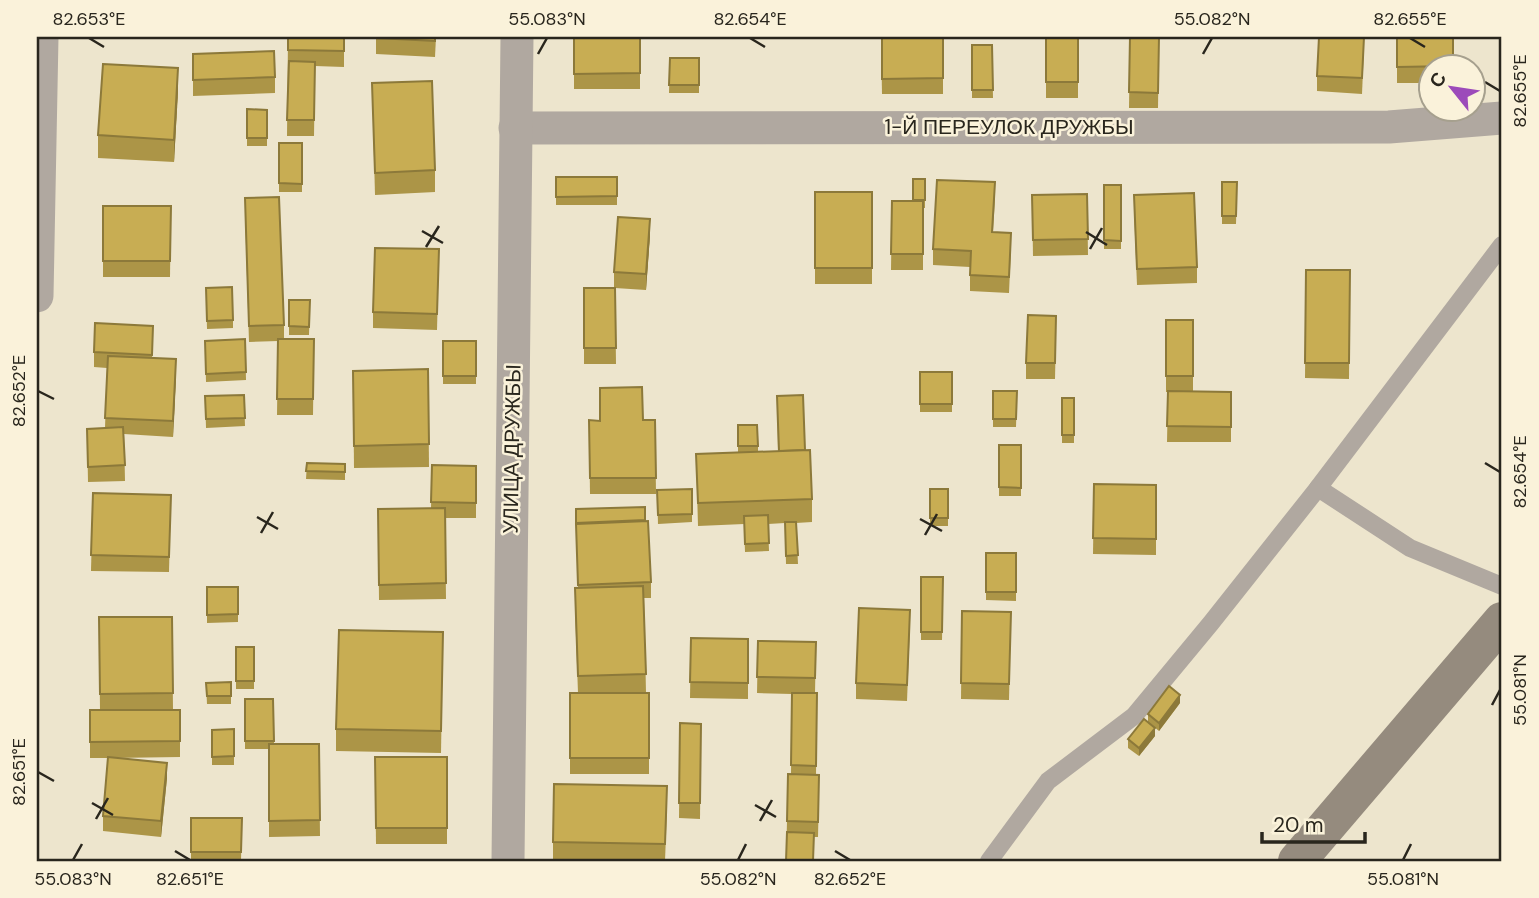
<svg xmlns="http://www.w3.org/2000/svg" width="1539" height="898" font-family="'DM Sans',sans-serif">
<rect width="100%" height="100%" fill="#ede5cd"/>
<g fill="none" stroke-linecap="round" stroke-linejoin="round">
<g stroke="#b0a8a0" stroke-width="18">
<path d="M1318,488l92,60 92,38"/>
<path d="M989,861l59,-80 86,-65 77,-93 107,-135 184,-243"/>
</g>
<g stroke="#b0a8a0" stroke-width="33">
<path d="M515,128l874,-1 113,-9"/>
<path d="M37,296l5,-259"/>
<path d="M508,861l9,-824"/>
</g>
<path stroke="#958b7e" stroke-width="38" d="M1297,861l205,-240"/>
</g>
<g fill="#ac9547">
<path d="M288,37h56v30l-29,-1 -1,70h-27z"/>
<path d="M376,37h60l-1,20 -59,-3z"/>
<rect x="574" y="37" width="66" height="52"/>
<path d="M881,37l62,41v16h-61z"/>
<rect x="1046" y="37" width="32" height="61"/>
<path d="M1130,37h29l-1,71h-29z"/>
<path d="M1397,37l34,29v17h-34z"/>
<path d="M972,45h20l1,53h-21z"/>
<path d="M1364,48l-2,46 -45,-3v-15z"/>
<path d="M193,54l82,23v16l-82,3z"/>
<path d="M670,58h29v35h-30z"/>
<path d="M372,83l63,87v22l-60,3z"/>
<path d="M178,91l-4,71 -76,-4v-23z"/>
<path d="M247,109l20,1v36h-20z"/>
<rect x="279" y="143" width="23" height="49"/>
<rect x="556" y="177" width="61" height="28"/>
<path d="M913,179h12v29h-2v62h-32l1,-69h21z"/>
<path d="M1222,182h15l-1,42h-14z"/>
<rect x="1104" y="185" width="17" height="64"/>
<rect x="815" y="192" width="57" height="92"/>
<path d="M1087,194l1,61 -55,1 -1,-61z"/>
<path d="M995,198l-2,34 18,16 -2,45 -39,-2v-24l-37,-2v-16z"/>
<path d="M103,206h68l-1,71h-67z"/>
<path d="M1134,211l63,56v16l-60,2z"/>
<path d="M245,214l39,111v14h30l-1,76h-36l1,-74 -29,1z"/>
<path d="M650,235l-4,55 -31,-2 1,76h-32v-76h30v-16z"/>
<path d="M439,249l-2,81 -64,-2v-16z"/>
<path d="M1306,270h44l-1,109 -44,-1z"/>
<path d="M206,288l27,32v8l-26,1z"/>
<path d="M289,300h21l-1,35h-20z"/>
<path d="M1166,320h27v72h38v50h-64l1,-50h-2z"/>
<path d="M1056,332l-1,47h-29v-16z"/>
<path d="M245,339l1,41 -40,2 -1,-41z"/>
<rect x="443" y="341" width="33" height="43"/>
<path d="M153,342l-1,16 24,17 -3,62 -49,-3 1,47 -37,1 -1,-53 18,-1 2,-60 -13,-1v-15z"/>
<path d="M428,369l1,98 -75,1 -1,-97z"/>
<rect x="920" y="372" width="32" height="40"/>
<path d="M993,391h24l-1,36h-23z"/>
<path d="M244,395l1,31 -39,2 -1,-32z"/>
<path d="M777,396l28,54 7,49v23l-16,1 2,41h-12l-1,-41 -17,1 1,27 -24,1 -1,-28 -46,2 -2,-72 42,-1v-28l20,21v6l20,-1z"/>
<rect x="1062" y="398" width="12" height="45"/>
<path d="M589,420h66l1,74h-66z"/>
<rect x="999" y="445" width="22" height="51"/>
<path d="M307,463l38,1v16l-39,-1z"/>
<path d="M432,465l44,1v52h-31l1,81 -67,1 -1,-91 53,-1z"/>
<path d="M1094,484l62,1v70l-63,-1z"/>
<path d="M692,489v33l-34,2 -1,-34z"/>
<rect x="930" y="489" width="18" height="37"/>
<path d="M93,493l78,2 -2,77 -78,-1z"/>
<path d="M645,507v14l6,61v16h-7l2,95h3v81h-79v-81h8l-3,-83v-22h3l-2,-79z"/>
<path d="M986,553h30v48l-30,-1z"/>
<path d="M921,577h22l-1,63h-21z"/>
<path d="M207,587h31v35l-31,1z"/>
<path d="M962,611l49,1 -2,88 -48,-1z"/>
<path d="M99,617h73l1,93h7v47l-68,1 55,20 -6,59 -58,-6v-15l5,-58h-18v-48h10z"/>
<path d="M910,626l-3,75 -51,-2v-16z"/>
<path d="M443,632l-2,121 -105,-2v-22z"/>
<path d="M691,638l57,1v60l-58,-1z"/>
<path d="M758,641l58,1 -1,51h2l-1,82 3,16 -1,46h-4l-28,24 1,-40 4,-47 1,-80 -35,-1z"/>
<rect x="236" y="647" width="18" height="42"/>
<path d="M231,682v22h-24l-1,-21z"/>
<path d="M245,699h28l1,45h45l1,92 -51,1v-88h-24z"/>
<path d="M1180,703l-21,28 -11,-9v-8z"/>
<path d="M680,723l21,1 -1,95 -21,-1z"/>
<path d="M234,729v36h-22v-35z"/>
<path d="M1155,736l-16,20 -11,-8v-9z"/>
<path d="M375,757h72v87h-71z"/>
<path d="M667,809l-2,52h-112v-19z"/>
<path d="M191,818h51l-1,42h-50z"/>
</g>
<g fill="#8c793a">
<path d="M178,68v23l-4,71v-22z"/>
<path d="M650,219v16l-4,55v-16z"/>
<path d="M176,359v16l-3,62v-16z"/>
<path d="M1180,695v8l-21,28v-8z"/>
<path d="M1155,728v8l-16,20v-8z"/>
<path d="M167,763v15l-6,59v-16z"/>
</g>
<g fill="#c8ad53" stroke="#8c793a" stroke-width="2">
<path d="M288,37h56v14l-56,-1z"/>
<path d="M376,37h59v4l-59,-3z"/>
<path d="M574,37h66v36l-66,1z"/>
<path d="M882,37h61v41l-61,1z"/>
<rect x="1046" y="37" width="32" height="45"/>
<path d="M1130,37h29l-1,56 -29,-1z"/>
<path d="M1319,37h45l-2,41 -45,-2z"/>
<path d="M1397,37h56v29l-56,1z"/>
<path d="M972,45h20l1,45h-21z"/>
<path d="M274,51l1,26 -82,3v-26z"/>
<path d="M670,58h29v27h-30z"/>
<path d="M289,61l26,1 -1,58h-27z"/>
<path d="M103,64l75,4 -4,72 -76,-5z"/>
<path d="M432,81l3,89 -60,3 -3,-90z"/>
<path d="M247,109l20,1v28h-20z"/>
<path d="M279,143h23v41l-23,-1z"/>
<path d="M556,177h61v19l-61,1z"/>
<rect x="913" y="179" width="12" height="21"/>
<path d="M937,180l58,2 -3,50 19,1 -2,44 -39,-2 1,-24 -38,-2z"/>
<path d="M1222,182h15l-1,34h-14z"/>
<path d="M1104,185h17v56l-17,-1z"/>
<rect x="815" y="192" width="57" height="76"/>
<path d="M1194,193l3,74 -60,2 -3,-74z"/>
<path d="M1087,194l1,45 -55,1 -1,-45z"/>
<path d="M279,197l5,128 -35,1 -4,-128z"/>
<path d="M892,201h31v53h-32z"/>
<path d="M103,206h68l-1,55h-67z"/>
<path d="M618,217l32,2 -4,55 -32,-2z"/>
<path d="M375,248l64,1 -2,65 -64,-2z"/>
<path d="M1306,270h44l-1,93h-44z"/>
<path d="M232,287l1,33 -26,1 -1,-33z"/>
<path d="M584,288h31l1,60h-32z"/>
<path d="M289,300h21l-1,27 -20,-1z"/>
<path d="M1028,315l28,1 -1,47h-29z"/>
<rect x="1166" y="320" width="27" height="56"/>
<path d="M95,323l58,3 -1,29 -58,-3z"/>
<path d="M245,339l1,33 -40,2 -1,-33z"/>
<path d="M278,339h36l-1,60h-36z"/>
<rect x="443" y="341" width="33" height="35"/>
<path d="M108,356l68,3 -3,62 -68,-3z"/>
<path d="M428,369l1,75 -75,2 -1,-75z"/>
<rect x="920" y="372" width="32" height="32"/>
<path d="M642,387l1,33h12l1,58h-66l-1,-58 11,1v-33z"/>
<path d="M993,391h24l-1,28h-23z"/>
<path d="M1168,391l63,1v35l-64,-1z"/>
<path d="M244,395l1,23 -39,1 -1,-23z"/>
<path d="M803,395l2,55 -26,1 -2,-55z"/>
<rect x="1062" y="398" width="12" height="37"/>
<path d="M738,425h19l1,21h-20z"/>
<path d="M123,427l2,38 -37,2 -1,-38z"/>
<path d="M999,445h22v43l-22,-1z"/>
<path d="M810,450l2,49 -114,4 -2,-49z"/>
<path d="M307,463l38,1v8l-39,-1z"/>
<path d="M432,465l44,1v37l-45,-1z"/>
<path d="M1094,484l62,1v54l-63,-1z"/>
<path d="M692,489v25l-34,1 -1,-25z"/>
<rect x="930" y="489" width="18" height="29"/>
<path d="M93,493l78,2 -2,62 -78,-2z"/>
<path d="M645,507v13l-69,3v-14z"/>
<path d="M445,508l1,75 -67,2 -1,-76z"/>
<path d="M768,515l1,28 -24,1 -1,-28z"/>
<path d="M648,521l3,61 -73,3 -2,-61z"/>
<path d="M785,522h11l2,33 -12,1z"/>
<rect x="986" y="553" width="30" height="39"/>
<path d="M921,577h22l-1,55h-21z"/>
<path d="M643,586l3,88 -68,2 -3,-88z"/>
<path d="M207,587h31v27l-31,1z"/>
<path d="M859,608l51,2 -3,75 -51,-2z"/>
<path d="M962,611l49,1 -2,72 -48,-1z"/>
<path d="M99,617h73l1,76 -73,1z"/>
<path d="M339,630l104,2 -2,99 -105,-2z"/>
<path d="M691,638l57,1v44l-58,-1z"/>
<path d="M758,641l58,1 -1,36 -58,-1z"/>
<rect x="236" y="647" width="18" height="34"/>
<path d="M231,682v14h-24l-1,-13z"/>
<path d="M1169,686l11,9 -21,28 -11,-9z"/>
<rect x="570" y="693" width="79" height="65"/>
<path d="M792,693h25l-1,73 -25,-1z"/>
<path d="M245,699h28l1,42h-29z"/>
<path d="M90,710h90v31l-90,1z"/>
<path d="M1144,719l11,9 -16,20 -11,-9z"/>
<path d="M680,723l21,1 -1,79h-21z"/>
<path d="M234,729v27l-22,1v-27z"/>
<path d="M269,744h50l1,76 -51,1z"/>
<path d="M108,757l59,6 -6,58 -58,-5z"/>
<path d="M375,757h72v71h-71z"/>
<path d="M788,774l31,1 -1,47 -31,-1z"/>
<path d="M554,784l113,2 -2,58 -112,-2z"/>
<path d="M191,818h51l-1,34h-50z"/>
<path d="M787,832l27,1 -1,28h-27z"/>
</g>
<path fill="none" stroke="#29261d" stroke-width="2.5" d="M89,38l15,9M750,38l15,9M1410,38l15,9M538,54l9,-16M1203,54l9,-16M1485,82l15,9M422,231l21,12M1086,232l21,13M426,247l13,-21M1090,249l12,-21M38,391l16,8M1485,463l15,9M257,517l21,12M920,519l22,12M261,533l12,-21M925,535l12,-21M1492,705l8,-15M38,772l16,9M92,803l21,12M755,805l21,12M96,819l12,-21M760,821l12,-21M175,851l15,9M835,851l15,9M73,860l9,-16M738,860l8,-16M1403,860l8,-16"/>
<g text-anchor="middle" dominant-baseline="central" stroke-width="5" stroke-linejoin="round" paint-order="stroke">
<g font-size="21" fill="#29261d" stroke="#faf2da">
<text x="1009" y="127">1-Й ПЕРЕУЛОК ДРУЖБЫ</text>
<text transform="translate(512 449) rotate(-89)">УЛИЦА ДРУЖБЫ</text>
</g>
</g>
<rect width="1539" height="898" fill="none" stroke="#faf2da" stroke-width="77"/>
<g transform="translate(1452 88) rotate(300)"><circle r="33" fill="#faf2da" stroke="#a6a08e" stroke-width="2"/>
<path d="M0-5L12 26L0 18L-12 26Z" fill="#9c4aba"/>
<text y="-10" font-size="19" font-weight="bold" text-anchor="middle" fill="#29261d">С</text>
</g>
<path d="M1262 832v10h103v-10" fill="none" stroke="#29261d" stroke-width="3.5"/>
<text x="1273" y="832" font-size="21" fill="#29261d" stroke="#faf2da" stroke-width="5" paint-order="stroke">20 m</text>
<rect x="38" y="38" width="1462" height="822" fill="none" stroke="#29261d" stroke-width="2.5"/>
<g font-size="18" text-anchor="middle" fill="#29261d">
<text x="89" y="25">82.653°E</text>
<text x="547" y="25">55.083°N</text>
<text x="750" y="25">82.654°E</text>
<text x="1212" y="25">55.082°N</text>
<text x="1410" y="25">82.655°E</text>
<text transform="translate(1520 91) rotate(-90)" y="6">82.655°E</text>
<text transform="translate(19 391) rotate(-90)" y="6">82.652°E</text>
<text transform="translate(1520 472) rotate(-90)" y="6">82.654°E</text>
<text transform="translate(1520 690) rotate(-90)" y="6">55.081°N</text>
<text transform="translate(19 772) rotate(-90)" y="6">82.651°E</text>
<text x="73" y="885">55.083°N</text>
<text x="190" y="885">82.651°E</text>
<text x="738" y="885">55.082°N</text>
<text x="850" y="885">82.652°E</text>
<text x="1403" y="885">55.081°N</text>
</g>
</svg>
